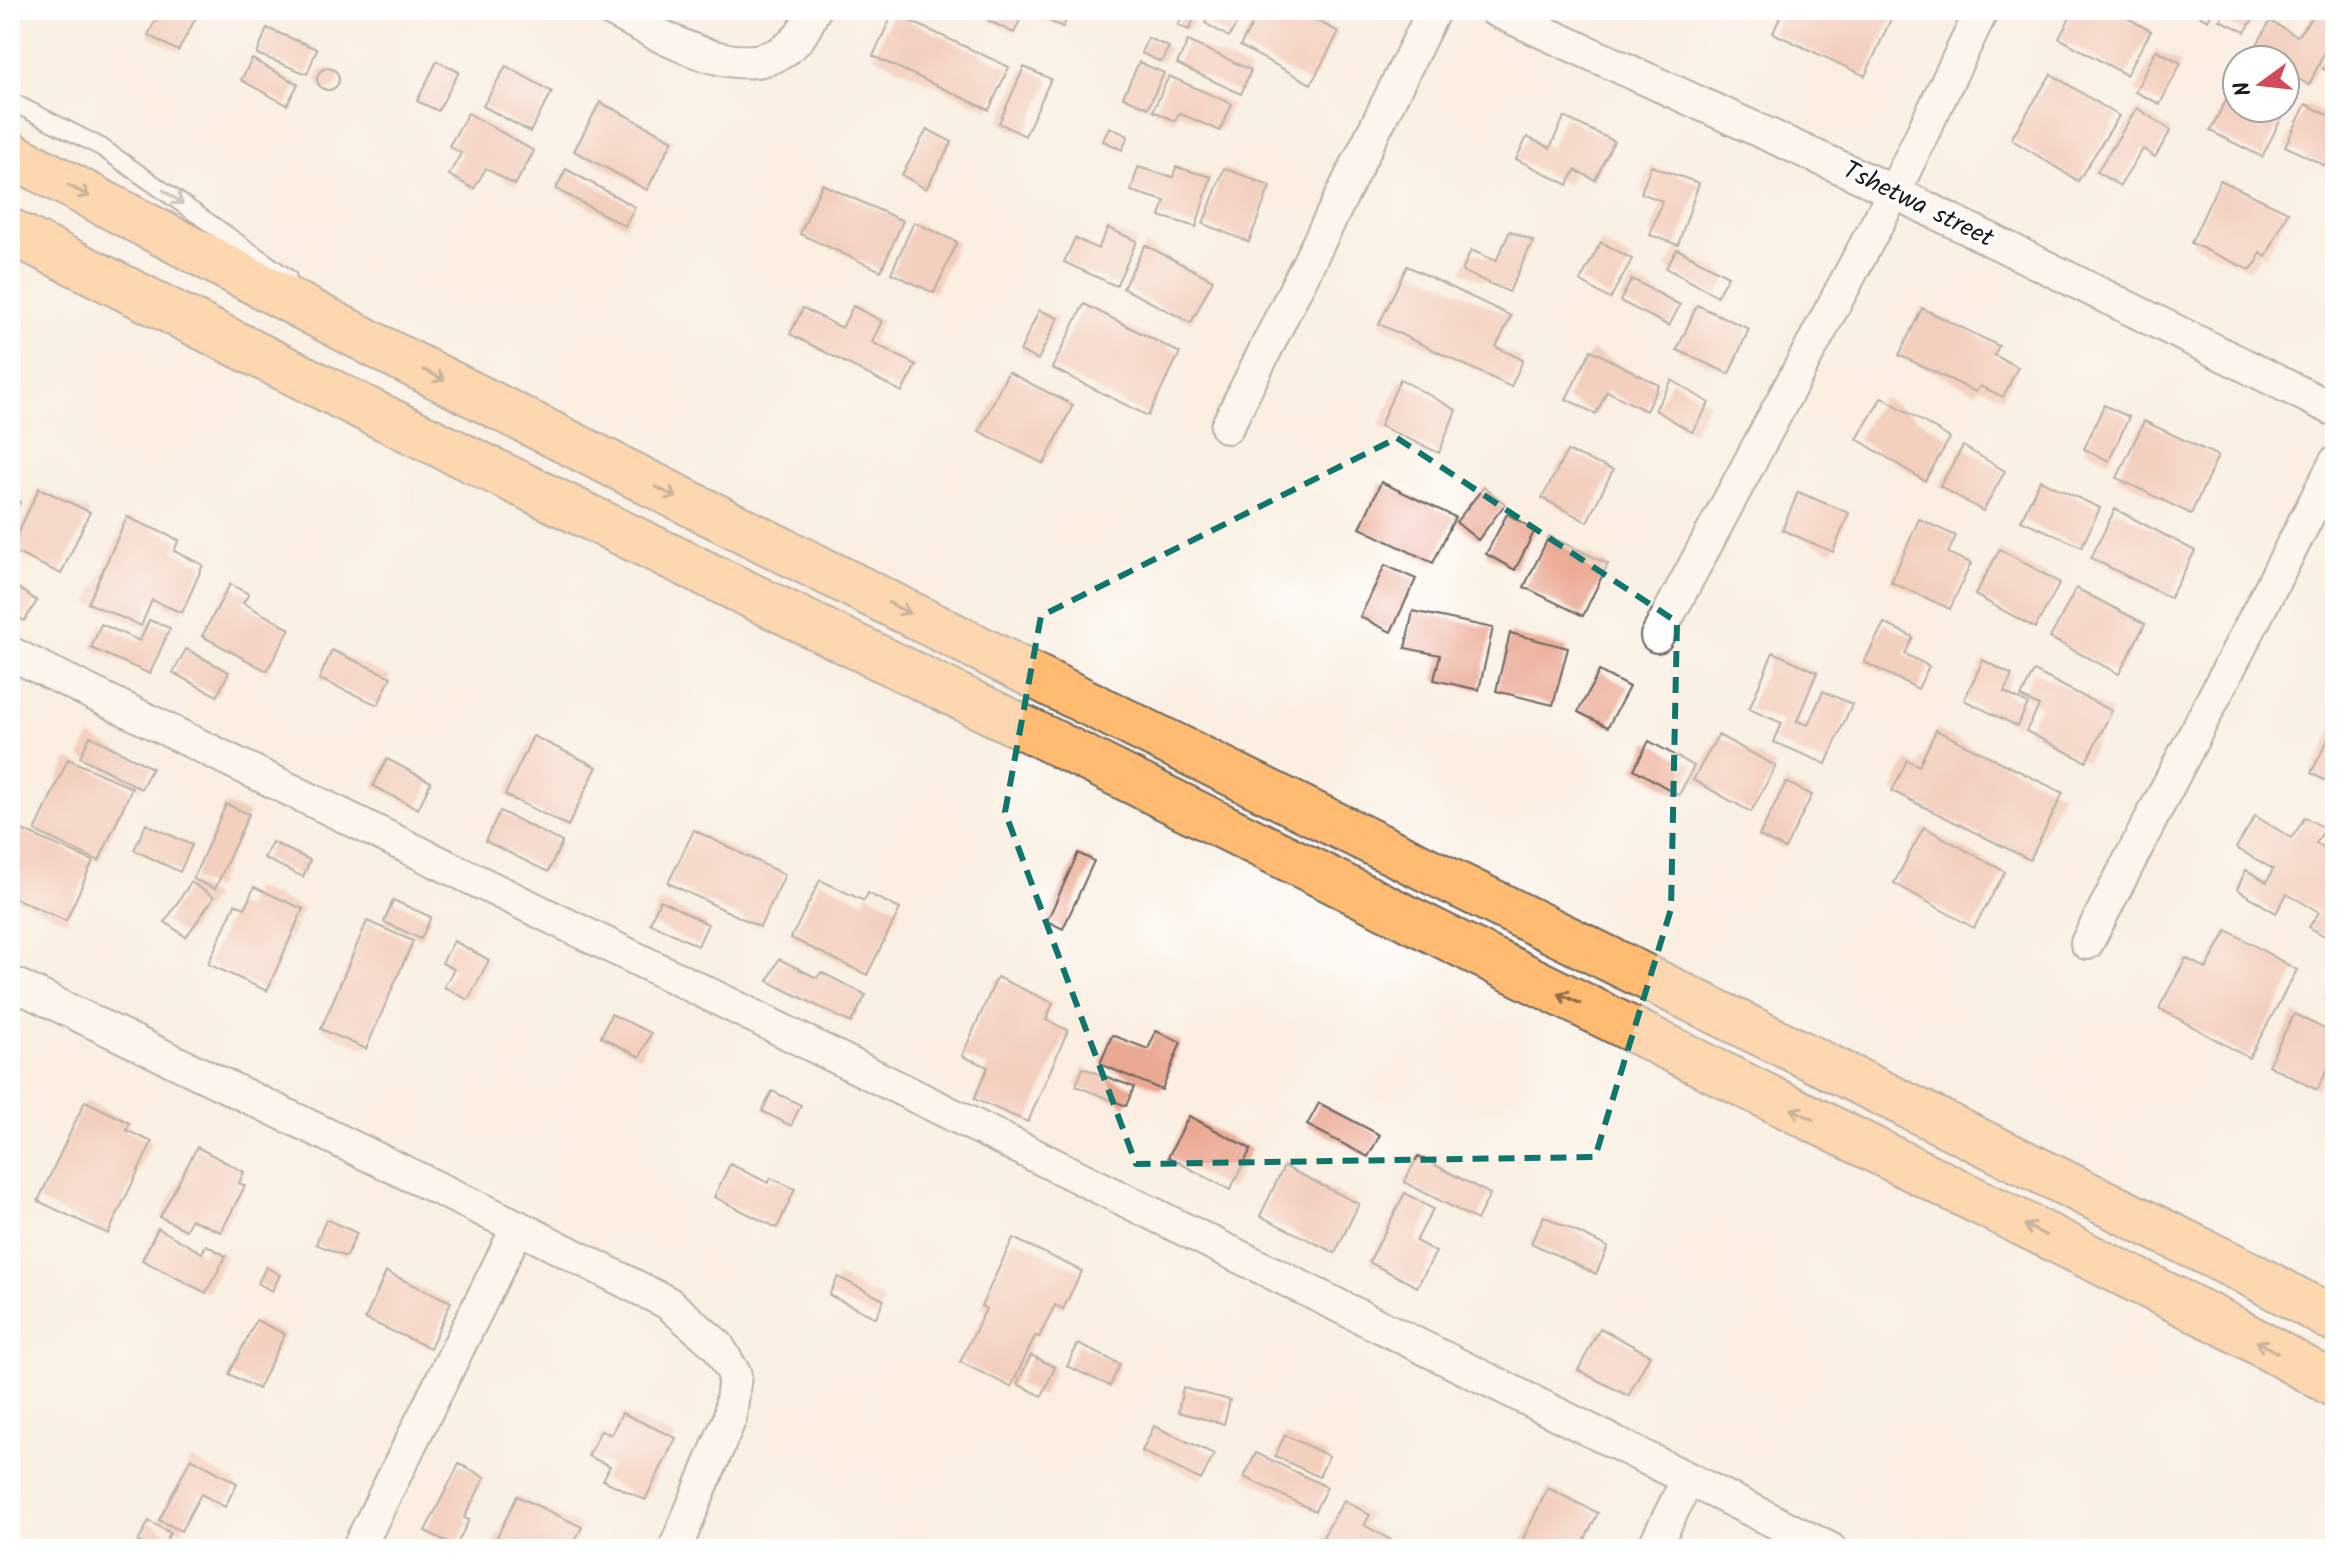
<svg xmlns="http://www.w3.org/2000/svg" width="2345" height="1559" font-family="Kalam,sans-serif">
<rect width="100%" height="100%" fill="#fff"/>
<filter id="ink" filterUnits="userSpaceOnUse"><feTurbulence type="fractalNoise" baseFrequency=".0125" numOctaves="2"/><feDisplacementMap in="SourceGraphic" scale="16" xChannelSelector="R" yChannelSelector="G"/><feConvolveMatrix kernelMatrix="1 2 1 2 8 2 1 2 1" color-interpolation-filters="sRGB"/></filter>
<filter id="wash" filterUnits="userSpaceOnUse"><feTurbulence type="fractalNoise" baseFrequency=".006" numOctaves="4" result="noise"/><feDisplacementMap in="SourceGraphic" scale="32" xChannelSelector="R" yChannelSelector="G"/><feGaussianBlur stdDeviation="1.8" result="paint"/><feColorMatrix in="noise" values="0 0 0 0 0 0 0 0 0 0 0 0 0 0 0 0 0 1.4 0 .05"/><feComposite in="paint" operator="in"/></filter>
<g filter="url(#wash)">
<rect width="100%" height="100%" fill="#faefe1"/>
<g id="blocks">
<g fill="#eba893">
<path d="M161,10h39l-22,41 -30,-16z"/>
<path d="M995,10h30l-11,23 -25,-12z"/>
<path d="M1048,10h23l-8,17 -19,-8z"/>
<path d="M1185,10h13l-9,20 -11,-5z"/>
<path d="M1213,10h24l-3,5 6,3 -11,19 -24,-14z"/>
<path d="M1260,10h37l42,22 -28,52 -71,-38z"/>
<path d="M1734,10h24l-4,9z"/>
<path d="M1783,10h112l-30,66 -92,-43z"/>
<path d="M2074,10h39l38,21 -25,44 -67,-37z"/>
<path d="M2189,10h24l-5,10z"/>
<path d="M2225,10h34l-14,22 -25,-12z"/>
<path d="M2318,10l17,6v14l-26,55 -24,-14v-11h-19l-13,-8 17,-31 27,15z"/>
<path d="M893,13l116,54 -20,43 -116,-54z"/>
<path d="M267,28l50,21 -10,25 -50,-20z"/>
<path d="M1148,38l21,9 -8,15 -20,-9z"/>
<path d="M1188,41l63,29 -10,24 -64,-30z"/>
<path d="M2335,46v29l-12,-6z"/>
<path d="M2156,50l25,13 -21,41 -25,-12z"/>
<path d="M252,59l46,25 -11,21 -46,-25z"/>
<path d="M437,61l22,11 -21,39 -21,-10z"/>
<path d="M1139,62l25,11 -16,35 -25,-11z"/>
<path d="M506,66l46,26 -22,40 -47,-26z"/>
<path d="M1024,67l27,12 -26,57 -26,-13z"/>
<circle cx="328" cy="79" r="11"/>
<path d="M2051,74l68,42 -41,65 -67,-42z"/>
<path d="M1169,76l63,28 -12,27 -41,-18 -4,8 -22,-10z"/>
<path d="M2237,78v30h48v-17l8,4 -31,62 -52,-26z"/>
<path d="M600,102l73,38 -26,50 -73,-39z"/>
<path d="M2306,104l29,15v52l-50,-25z"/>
<path d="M2137,108l34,22 -16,27 -12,-8 -23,37 -23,-14z"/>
<path d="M468,113l66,38 -19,34 -29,-17 -12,21 -25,-14 12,-22 -12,-7z"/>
<path d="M1564,117l50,24 -19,39 -20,-10 -7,15 -52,-26 11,-22 23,11z"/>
<path d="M1109,127l19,9 -6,14 -19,-9z"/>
<path d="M927,129l25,13 -26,47 -24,-14z"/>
<path d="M1651,166l48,17 -21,62 -28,-10 12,-34 -21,-8z"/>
<path d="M1138,167l35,10 3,-10 35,10 -15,50 -36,-11 5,-15 -34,-10z"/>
<path d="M1224,168l46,18 -21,56 -46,-18z"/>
<path d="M566,169l69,38 -10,19 -69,-37z"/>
<path d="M2220,180l68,32 -22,45 -6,-4 -3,9 -7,8 -59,-27z"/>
<path d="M822,184l81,37 -22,50 -81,-37z"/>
<path d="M914,222l43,20 -23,51 -43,-20z"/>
<path d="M1108,228l29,13 -21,45 -52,-24 11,-24 23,11z"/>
<path d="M1510,231l23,10 -24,51 -47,-21 9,-21 25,11z"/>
<path d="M1601,242l31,17 -22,40 -30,-18z"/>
<path d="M1145,245l68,35 -22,43 -68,-35z"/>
<path d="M1677,249l51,27 -11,20 -51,-28z"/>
<path d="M1407,266l104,50 -15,31 27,13 -12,27 -132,-63z"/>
<path d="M1632,279l48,26 -11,21 -49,-25z"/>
<path d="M1084,304l96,49 -32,63 -96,-48z"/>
<path d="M1697,305l52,24 -20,45 -52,-24z"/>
<path d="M853,306l29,15 -10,21 44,23 -14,27 -112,-58 13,-26 39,20z"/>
<path d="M1922,308l77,38 -5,9 24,12 -15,30 -23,-11 -4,6 -77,-37z"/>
<path d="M1039,310l19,8 -20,42 -18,-9z"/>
<path d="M1591,350l68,35 -13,26 -39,-20 -11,23 -30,-15z"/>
<path d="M1008,372l65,33 -29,59 -65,-33z"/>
<path d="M1400,379l56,31 -17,43 -59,-27z"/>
<path d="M1672,380l37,23 -17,29 -37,-22z"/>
<path d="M1882,397l68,41 -25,43 -68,-42z"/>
<path d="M2104,405l25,12 -20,44 -25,-12z"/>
<path d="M2144,421l74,35 -27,58 -74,-36z"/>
<path d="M1963,446l42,25 -22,40 -43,-25z"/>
<path d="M1567,451l46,19 -26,52 -45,-24z"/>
<path d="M2040,480l60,28 -18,39 -61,-27z"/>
<path d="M1381,482l74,35 -22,46 -73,-35z"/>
<path d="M1484,487l21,17 -27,36 -22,-18z"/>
<path d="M39,488l51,24 -29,62 -51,-24z"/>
<path d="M1798,492l51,21 -16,39 -51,-22z"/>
<path d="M10,497l10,5 -10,24z"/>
<path d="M2115,509l80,42 -25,47 -79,-40z"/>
<path d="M1507,514l28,16 -20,40 -29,-16z"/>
<path d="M127,517l52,23 -5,11 29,14 -21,48 -30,-13 -11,26 -53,-23z"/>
<path d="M1919,519l37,17 -8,17 23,10 -21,46 -59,-27z"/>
<path d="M1549,536l59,28 -25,52 -59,-29z"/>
<path d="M2000,549l60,34 -25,45 -60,-33z"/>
<path d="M1385,565l31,14 -25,53 -31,-15z"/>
<path d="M10,582l27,19 -13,20 -14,-10z"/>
<path d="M230,584l19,10 -6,9 47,26 -23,42 -65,-35z"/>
<path d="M2076,588l69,36 -26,50 -69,-36z"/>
<path d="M1413,611l80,17 -14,62 -45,-10 6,-25 -35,-7z"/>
<path d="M149,620l21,8 -20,46 -59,-26 10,-24 39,17z"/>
<path d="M1884,623l29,14 -8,17 24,12 -11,23 -54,-27z"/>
<path d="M1510,633l58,15 -15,57 -57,-14z"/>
<path d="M186,649l43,23 -12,24 -44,-23z"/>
<path d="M332,650l59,27 -13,28 -59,-26z"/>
<path d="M1773,652l44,20 -20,49 11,4 15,-34 29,13 -26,60 -52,-22 8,-19 -33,-14z"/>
<path d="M1983,660l29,15 -8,17 24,12 -11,22 -53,-26z"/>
<path d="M1599,671l30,16 -21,40 -30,-15z"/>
<path d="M2034,671l78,40 -26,51 -60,-31 13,-25 -18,-9z"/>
<path d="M2335,726v60l-24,-13z"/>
<path d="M1936,730l127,63 -33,67 -138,-69 15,-31 12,6z"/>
<path d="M1718,735l58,31 -25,46 -58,-32z"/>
<path d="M90,736l62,32 -11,21 -61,-32z"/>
<path d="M533,736l64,31 -29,59 -63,-31z"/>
<path d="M1649,741l45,25 -15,29 -45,-26z"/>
<path d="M68,759l64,29 -33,73 -64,-30z"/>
<path d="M387,759l44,23 -13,27 -45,-23z"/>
<path d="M1786,782l26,13 -27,54 -26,-13z"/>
<path d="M226,804l23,10 -34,75 -22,-10z"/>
<path d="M500,811l62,31 -14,30 -63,-31z"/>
<path d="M2255,816l37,22 13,-21 20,12 -9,14 19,11v88l-26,-15 10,-15 -32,-18 -11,19 -39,-24 9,-19 21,12 6,-13 -37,-21z"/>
<path d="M146,824l46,21 -12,27 -46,-22z"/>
<path d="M1924,827l81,45 -31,56 -80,-45z"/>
<path d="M22,830l71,31 -27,60 -56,-25v-39z"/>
<path d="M694,830l91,45 -25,52 -92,-44z"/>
<path d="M272,842l38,18 -7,17 -39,-19z"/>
<path d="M1078,853l16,8 -31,68 -16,-8z"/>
<path d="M820,880l44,21 4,-8 32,16 -33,66 -76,-37z"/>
<path d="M191,882l23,15 -28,40 -21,-15z"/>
<path d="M254,887l49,22 -36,82 -59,-27 27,-60 10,4z"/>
<path d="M393,900l38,17 -10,22 -37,-17z"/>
<path d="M660,900l48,24 -10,22 -48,-23z"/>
<path d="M367,921l46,20 -47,108 -45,-20z"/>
<path d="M2227,930l70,40 -48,88 -90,-50 27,-50 20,11z"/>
<path d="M454,941l35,19 -21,40 -24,-13 10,-18 -12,-6z"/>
<path d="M779,959l38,19 4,-6 45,23 -15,28 -83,-42z"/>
<path d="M997,977l56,26 -7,17 22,10 -40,92 -54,-23 14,-32 -26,-11z"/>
<path d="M2335,981v25l-9,-5z"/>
<path d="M611,1014l40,19 -11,24 -39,-20z"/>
<path d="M2294,1014l41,20v21l-18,35 -49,-25z"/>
<path d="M1156,1031l25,11 -19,48 -62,-26 12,-29 36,14z"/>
<path d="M1083,1068l51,19 -8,19 -50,-20z"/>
<path d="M772,1091l29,14 -10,21 -29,-15z"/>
<path d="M85,1101l45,22 -4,7 26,12 -44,92 -70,-33z"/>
<path d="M1319,1103l61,32 -12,22 -61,-32z"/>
<path d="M1189,1116l62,33 -21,41 -62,-33z"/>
<path d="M197,1147l47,25 -5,11 6,3 -24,46 -30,-13 -5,11 -26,-13z"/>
<path d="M1418,1156l72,38 -13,26 -73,-38z"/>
<path d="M730,1164l38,19 3,-5 24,11 -18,39 -63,-31z"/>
<path d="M1284,1166l75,38 -24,49 -75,-37z"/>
<path d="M1405,1193l28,16 -17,32 20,11 -19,35 -48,-25z"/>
<path d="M1544,1216l64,31 -12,27 -65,-31z"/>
<path d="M326,1219l31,14 -11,24 -30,-13z"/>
<path d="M158,1228l44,25 4,-8 20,11 -20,37 -64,-33z"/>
<path d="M1013,1238l69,33 -19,38 -8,-4 -16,32 -4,-1 -24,51 -51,-25 26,-53 -5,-3z"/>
<path d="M266,1267l14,8 -8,16 -14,-8z"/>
<path d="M386,1272l65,30 -21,46 -65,-29z"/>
<path d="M838,1277l46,23 -8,18 -47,-23z"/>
<path d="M256,1320l29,14 -27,55 -29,-15z"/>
<path d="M1600,1328l50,27 -22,41 -50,-26z"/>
<path d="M1078,1344l42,20 -10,22 -43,-20z"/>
<path d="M1031,1355l24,12 -13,29 -25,-12z"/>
<path d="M1183,1388l47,12 -6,24 -46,-12z"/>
<path d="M622,1413l54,25 -31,62 -42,-20 7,-14 -22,-10 13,-26 10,5z"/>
<path d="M1154,1426l60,28 -13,26 -59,-29z"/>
<path d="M1285,1435l44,21 -10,21 -44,-21z"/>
<path d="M1256,1453l71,34 -12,24 -71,-34z"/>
<path d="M191,1458l46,25 -12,24 -24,-13 -20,37 -22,-11z"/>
<path d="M459,1464l26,13 -21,41 5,2 -13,26 -31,-15z"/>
<path d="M1548,1488l50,25 -18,36h-62z"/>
<path d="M517,1496l65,31 -11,22h-80z"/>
<path d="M1344,1500l26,15 -6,10 30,17 -4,7h-57l-13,-7z"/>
<path d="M149,1521l21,12 -8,16h-11l-13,-7z"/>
</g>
</g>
</g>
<g filter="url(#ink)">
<use href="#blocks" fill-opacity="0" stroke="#6a6661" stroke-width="2"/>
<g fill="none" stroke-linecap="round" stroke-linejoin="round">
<defs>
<path id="lane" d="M10,101l91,46 187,131"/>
<g id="street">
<path d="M611,10c50,25 140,85 188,27 6,-8 10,-18 15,-27"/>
<path d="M1495,10l399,182 441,218"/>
<path d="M1227,427l207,-417"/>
<path d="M1657,636l237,-444 88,-182"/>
<path d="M10,653l721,352 1099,544"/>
<path d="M2087,943l248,-480"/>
<path d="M10,982l508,245 150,76 50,43 17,29 -5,43 -55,131"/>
<path d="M358,1549l160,-322"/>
<path d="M1653,1549l35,-70"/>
</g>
<g id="primary">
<path d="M10,154l380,199 684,343 1176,578 85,46"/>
<path d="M10,231l360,180 677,328 1176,584 112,62"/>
</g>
</defs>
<use href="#lane" stroke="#6a6661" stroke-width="20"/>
<use href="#street" stroke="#6a6661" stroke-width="36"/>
<use href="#primary" stroke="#6a6661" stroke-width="48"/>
<use href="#lane" stroke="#fff" stroke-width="16"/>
<use href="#street" stroke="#fff" stroke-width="32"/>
<use href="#primary" stroke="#ffbb71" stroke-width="44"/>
</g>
<defs><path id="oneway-shaft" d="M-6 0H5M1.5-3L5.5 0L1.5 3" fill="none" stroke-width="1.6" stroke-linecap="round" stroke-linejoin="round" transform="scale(2)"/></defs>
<g stroke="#8e6c46">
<use href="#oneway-shaft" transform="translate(79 191) rotate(28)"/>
<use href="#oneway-shaft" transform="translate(434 375) rotate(27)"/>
<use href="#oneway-shaft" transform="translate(666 492) rotate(27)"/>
<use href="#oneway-shaft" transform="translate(899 608) rotate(27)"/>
<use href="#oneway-shaft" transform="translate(1569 998) rotate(-154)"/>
<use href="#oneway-shaft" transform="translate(1802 1114) rotate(-154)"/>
<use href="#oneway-shaft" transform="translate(2035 1230) rotate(-154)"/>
<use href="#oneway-shaft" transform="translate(2267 1347) rotate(-151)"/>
</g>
<use stroke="#999" href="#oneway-shaft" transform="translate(173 197) rotate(35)"/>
</g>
<path d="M0 0H2345V1559H0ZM1397,438l280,184 -6,287 -76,248 -459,7 -131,-352 36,-196z" fill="#faefe1" fill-opacity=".55" fill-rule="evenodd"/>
<path fill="none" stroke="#0f766e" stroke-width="6" stroke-dasharray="16 10" stroke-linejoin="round" d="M1397,438l280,184 -6,287 -76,248 -459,7 -131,-352 36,-196z"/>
<g text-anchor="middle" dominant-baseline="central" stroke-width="6" stroke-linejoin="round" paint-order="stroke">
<g font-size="26" fill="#1c1c1c" stroke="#fff">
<text transform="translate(1918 205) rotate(26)">Tshetwa street</text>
</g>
</g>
<rect width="2345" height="1559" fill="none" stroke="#fff" stroke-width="40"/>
<g transform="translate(2261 84) rotate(255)"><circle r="38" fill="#ffffff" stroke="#a4a4a4" stroke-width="2"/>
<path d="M0-6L14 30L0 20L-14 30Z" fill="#d1495b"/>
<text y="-12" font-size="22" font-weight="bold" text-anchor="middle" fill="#1c1c1c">N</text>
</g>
</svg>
